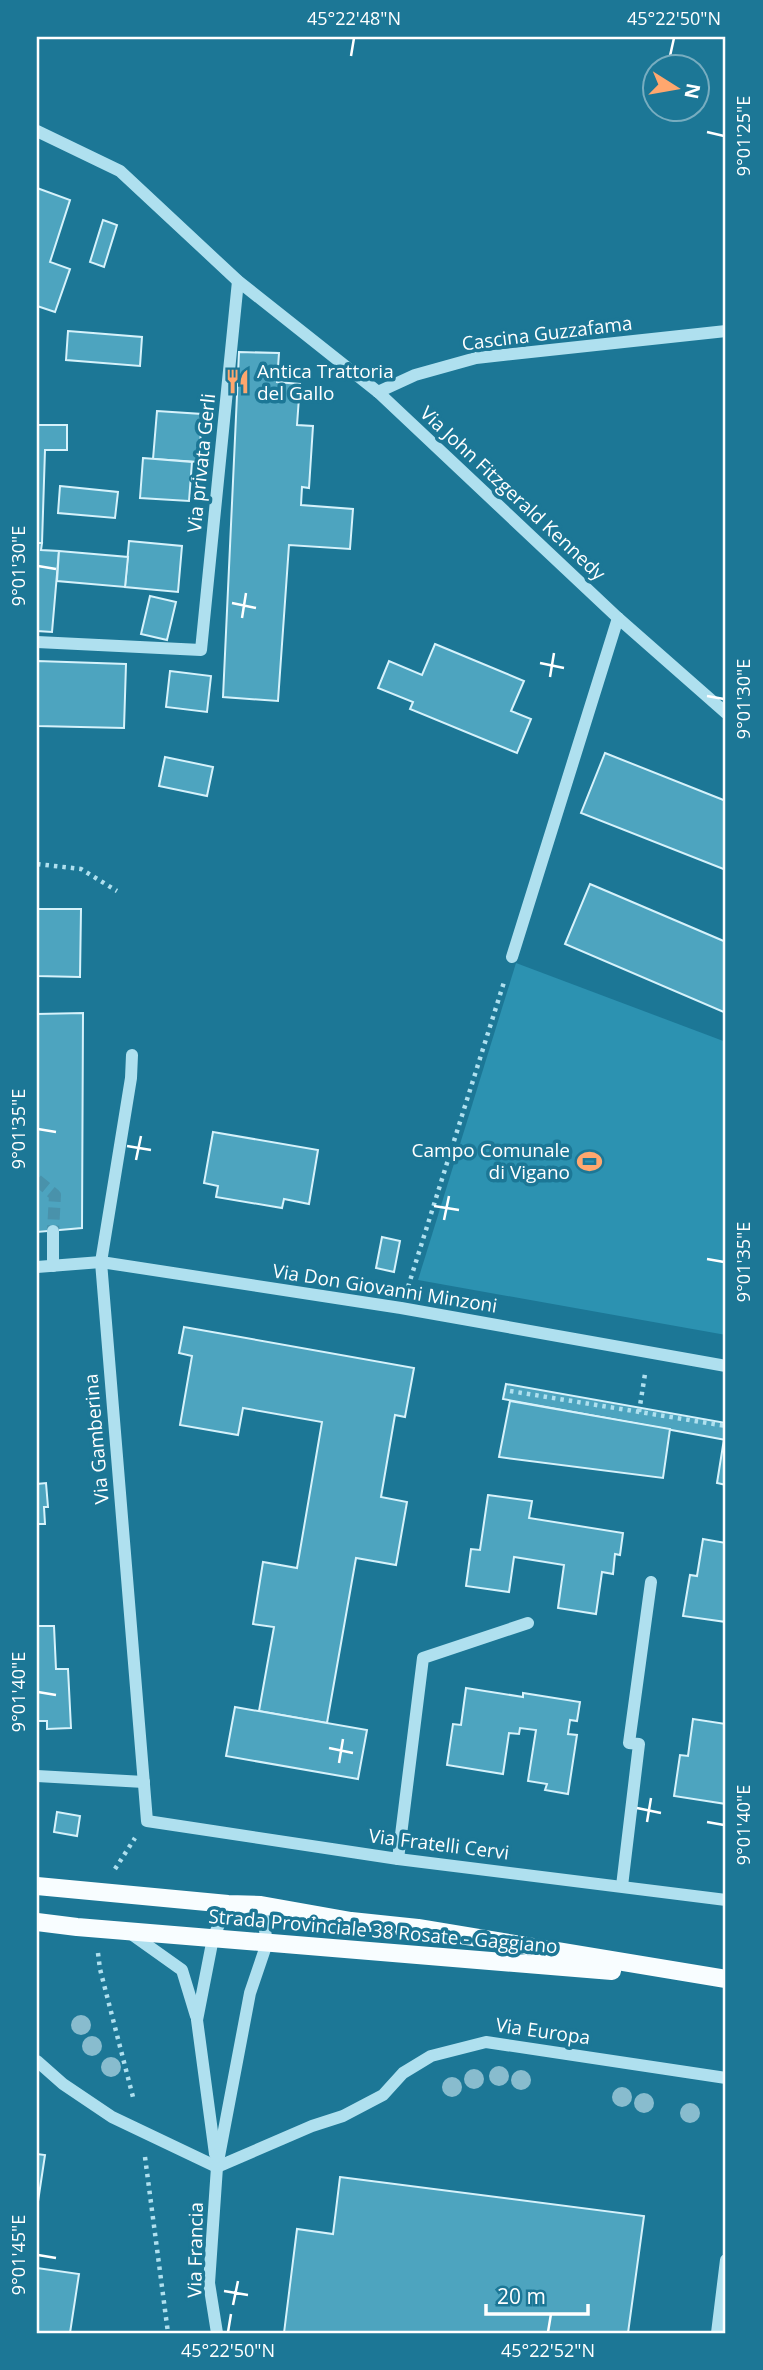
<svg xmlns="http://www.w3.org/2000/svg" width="763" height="2370" font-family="'Open Sans',sans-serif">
<rect width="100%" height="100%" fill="#1c7796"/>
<path fill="#2c92b1" d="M516,963l210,79v293l-308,-55z"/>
<g fill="#4da4bf" stroke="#d6f2fb" stroke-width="2">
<path d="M37,188l33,12 -20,62 20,7 -15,43 -18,-6z"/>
<path d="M103,220l14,5 -13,42 -14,-5z"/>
<path d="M68,331l74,6 -2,29 -74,-6z"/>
<path d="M239,352l40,1 -2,29 23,2 -3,41 16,1 -4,62 -7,-1 -1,18 52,4 -3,40 -61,-4 -11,156 -55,-4z"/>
<path d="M157,411l45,3 -3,48 -46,-3z"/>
<path d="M37,425h30v25h-22l-3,93h-5z"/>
<path d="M143,458l49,4 -3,39 -49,-3z"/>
<path d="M60,486l58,6 -3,26 -57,-5z"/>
<path d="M129,541l53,5 -4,46 -53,-5z"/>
<path d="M37,543h5l-1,7 18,1 -7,81 -15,-1z"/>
<path d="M59,551l69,6 -3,30 -68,-6z"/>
<path d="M150,596l26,6 -9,38 -26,-6z"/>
<path d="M435,644l89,37 -13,30 20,8 -14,34 -107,-44 3,-7 -35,-14 11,-27 33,14z"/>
<path d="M37,661l89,3 -2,64 -87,-2z"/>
<path d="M170,671l41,5 -4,36 -41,-5z"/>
<path d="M605,753l121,48v69l-145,-57z"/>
<path d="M165,757l48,10 -6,29 -48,-10z"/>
<path d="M590,884l136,58v71l-161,-69z"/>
<path d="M37,909h44l-1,68 -43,-1z"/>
<path d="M83,1013l-1,215 -45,4v-218z"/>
<path d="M213,1132l105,18 -9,54 -25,-5 -2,9 -66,-11 2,-11 -14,-3z"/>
<path d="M382,1237l18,4 -6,31 -18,-4z"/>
<path d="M184,1327l230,41 -9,49 -10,-2 -14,82 26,5 -11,63 -40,-7 -29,165 -68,-12 15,-84 -21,-3 10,-62 34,6 25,-146 -79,-14 -5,27 -58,-10 12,-69 -13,-3z"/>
<path d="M506,1384l220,39v17l-223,-41z"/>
<path d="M510,1401l160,28 -7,49 -164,-21z"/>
<path d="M724,1439l2,1v45l-9,-2z"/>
<path d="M46,1483l2,24h-4l1,17h-8v-40z"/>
<path d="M488,1495l44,6 -3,17 94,15 -3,22 -5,-1 -2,20 -11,-2 -6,42 -38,-6 6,-43 -50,-8 -5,35 -43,-6 5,-37 9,1z"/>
<path d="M703,1539l23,4v79l-43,-6 7,-41 7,1z"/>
<path d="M37,1626h17l2,43h12l3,59 -24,1v-8h-10z"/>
<path d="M466,1688l57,9v-4l57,9 -3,19 -7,-1 -2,14 9,1 -9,59 -23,-4 2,-6 -19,-3 8,-51 -16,-2 -1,6 -10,-1 -6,41 -56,-9 6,-41 8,1z"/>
<path d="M235,1707l132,23 -9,49 -132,-23z"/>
<path d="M693,1719l33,5v80l-52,-8 6,-41 8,1z"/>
<path d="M57,1812l23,4 -3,20 -23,-4z"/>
<path d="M37,2154l8,1 -8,53z"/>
<path d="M340,2177l304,39 -16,117h-344l13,-104 36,5z"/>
<path d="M37,2268l42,6 -9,59h-33z"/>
</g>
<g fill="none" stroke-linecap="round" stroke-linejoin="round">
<path stroke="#4992ab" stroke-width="12" stroke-dasharray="12 6" stroke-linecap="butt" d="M37,1180l18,15 -2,36"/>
<g stroke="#afe0ef" stroke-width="4.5" stroke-dasharray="3.5 5" stroke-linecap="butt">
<path d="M37,864l44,5 36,22"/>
<path d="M408,1287l97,-308"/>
<path d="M510,1391l216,35"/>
<path d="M639,1412l6,-38"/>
<path d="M115,1869l20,-31"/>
<path d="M98,1953l2,16 34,132"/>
<path d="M145,2157l23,176"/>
</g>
<g stroke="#afe0ef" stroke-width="12">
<path d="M37,131l83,40 118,110 140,111 240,226 108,95"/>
<path d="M378,392l37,-17 61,-17 250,-27"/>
<path d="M37,642l164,8 37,-369"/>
<path d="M512,957l106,-339"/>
<path d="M132,1055l-1,23 -30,184 46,559 251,38 328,41"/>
<path d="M53,1266v-35"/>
<path d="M37,1267l64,-5 300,46 325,58"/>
<path d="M37,1776l107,6"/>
<path d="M398,1859l25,-201 105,-35"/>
<path d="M622,1886l17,-142 -10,-1 22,-161"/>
<path d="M130,1933l52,37 14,46"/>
<path d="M37,2061l26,23 49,33 105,50"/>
<path d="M215,2154l-18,-134 16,-82 15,-34"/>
<path d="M217,2167l95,-41 31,-10 40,-21 20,-22 28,-17 55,-14 240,36"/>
<path d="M217,2333l-8,-50 8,-116 33,-174 17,-50 -6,-38"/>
<path d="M717,2333l9,-73"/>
</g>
<g stroke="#f8fdff" stroke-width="18">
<path d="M37,1886l191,18 33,1 90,16 67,7 308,51"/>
<path d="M37,1922l40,5 535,44"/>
</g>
</g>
<g fill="#88bcce">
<circle cx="81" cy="2025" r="10"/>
<circle cx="92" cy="2046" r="10"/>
<circle cx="111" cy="2067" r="10"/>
<circle cx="499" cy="2076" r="10"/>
<circle cx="474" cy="2079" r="10"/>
<circle cx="521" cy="2080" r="10"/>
<circle cx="452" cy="2087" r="10"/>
<circle cx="622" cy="2097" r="10"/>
<circle cx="644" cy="2103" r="10"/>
<circle cx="690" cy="2113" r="10"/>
</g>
<path fill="none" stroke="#fff" stroke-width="2.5" d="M351,56l3,-18M670,56l4,-18M707,132l17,4M38,566l18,3M232,603l24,5M242,618l4,-25M540,663l24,5M550,677l4,-24M707,696l17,3M38,1129l18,3M127,1146l24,4M136,1160l5,-24M434,1206l25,4M444,1220l5,-24M707,1259l17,3M38,1692l18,3M329,1748l24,5M339,1763l4,-24M637,1808l24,5M647,1822l4,-24M707,1822l17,3M38,2255l18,3M224,2291l24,4M233,2305l5,-24M228,2332l3,-18M548,2332l3,-18"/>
<defs>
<symbol id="restaurant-bare" viewBox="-9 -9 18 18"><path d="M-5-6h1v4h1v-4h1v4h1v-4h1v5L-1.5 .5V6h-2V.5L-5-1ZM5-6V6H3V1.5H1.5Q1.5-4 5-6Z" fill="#ffa76e" stroke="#1c7796" stroke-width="2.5" paint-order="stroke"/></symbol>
<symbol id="stadium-bare" viewBox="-9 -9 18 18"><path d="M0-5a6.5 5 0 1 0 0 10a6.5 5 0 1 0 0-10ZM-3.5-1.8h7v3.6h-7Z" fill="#ffa76e" stroke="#1c7796" stroke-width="2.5" paint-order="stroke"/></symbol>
</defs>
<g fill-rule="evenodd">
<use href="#restaurant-bare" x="220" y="364" width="35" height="35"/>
<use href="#stadium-bare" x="572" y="1144" width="35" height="35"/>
</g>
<g text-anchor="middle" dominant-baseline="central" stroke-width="7" stroke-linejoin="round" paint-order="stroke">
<g font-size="19" fill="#fff" stroke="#1c7796">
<text transform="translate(547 333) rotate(-7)">Cascina Guzzafama</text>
<text transform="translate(201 463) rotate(-84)">Via privata Gerli</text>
<text transform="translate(513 493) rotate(43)">Via John Fitzgerald Kennedy</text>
<text transform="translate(385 1288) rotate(9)">Via Don Giovanni Minzoni</text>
<text transform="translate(96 1439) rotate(-95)">Via Gamberina</text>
<text transform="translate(439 1844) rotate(7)">Via Fratelli Cervi</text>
<text transform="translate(383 1931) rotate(5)">Strada Provinciale 38 Rosate - Gaggiano</text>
<text transform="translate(543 2031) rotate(8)">Via Europa</text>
<text transform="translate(195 2250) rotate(-89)">Via Francia</text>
</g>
<g font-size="19" fill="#fff" stroke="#1c7796" text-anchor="start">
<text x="257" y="371">Antica Trattoria<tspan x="257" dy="22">del Gallo</tspan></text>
<text x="570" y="1150" text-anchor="end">Campo Comunale<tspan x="570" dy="22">di Vigano</tspan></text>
</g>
</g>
<rect width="763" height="2370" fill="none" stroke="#1c7796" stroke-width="77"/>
<g transform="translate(676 88) rotate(101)"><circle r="33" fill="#1c7796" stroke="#77adc0" stroke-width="2"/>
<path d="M0-5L12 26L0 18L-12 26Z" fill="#ffa76e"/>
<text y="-10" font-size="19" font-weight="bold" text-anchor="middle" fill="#ffffff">N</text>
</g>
<path d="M486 2304v10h102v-10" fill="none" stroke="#ffffff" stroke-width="3.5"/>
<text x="497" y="2304" font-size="21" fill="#ffffff" stroke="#1c7796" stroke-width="5" paint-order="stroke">20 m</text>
<rect x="38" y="38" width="686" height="2294" fill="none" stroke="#fff" stroke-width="2.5"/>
<g font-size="18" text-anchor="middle" fill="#fff">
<text x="354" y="25">45°22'48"N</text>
<text x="674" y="25">45°22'50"N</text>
<text transform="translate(744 136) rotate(-90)" y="6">9°01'25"E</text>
<text transform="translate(19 566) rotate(-90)" y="6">9°01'30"E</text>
<text transform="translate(744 699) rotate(-90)" y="6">9°01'30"E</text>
<text transform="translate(19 1129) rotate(-90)" y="6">9°01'35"E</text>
<text transform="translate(744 1262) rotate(-90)" y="6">9°01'35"E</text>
<text transform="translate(19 1692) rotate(-90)" y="6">9°01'40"E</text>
<text transform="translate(744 1825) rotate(-90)" y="6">9°01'40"E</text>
<text transform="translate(19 2255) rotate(-90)" y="6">9°01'45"E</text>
<text x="228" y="2357">45°22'50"N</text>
<text x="548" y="2357">45°22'52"N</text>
</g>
</svg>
